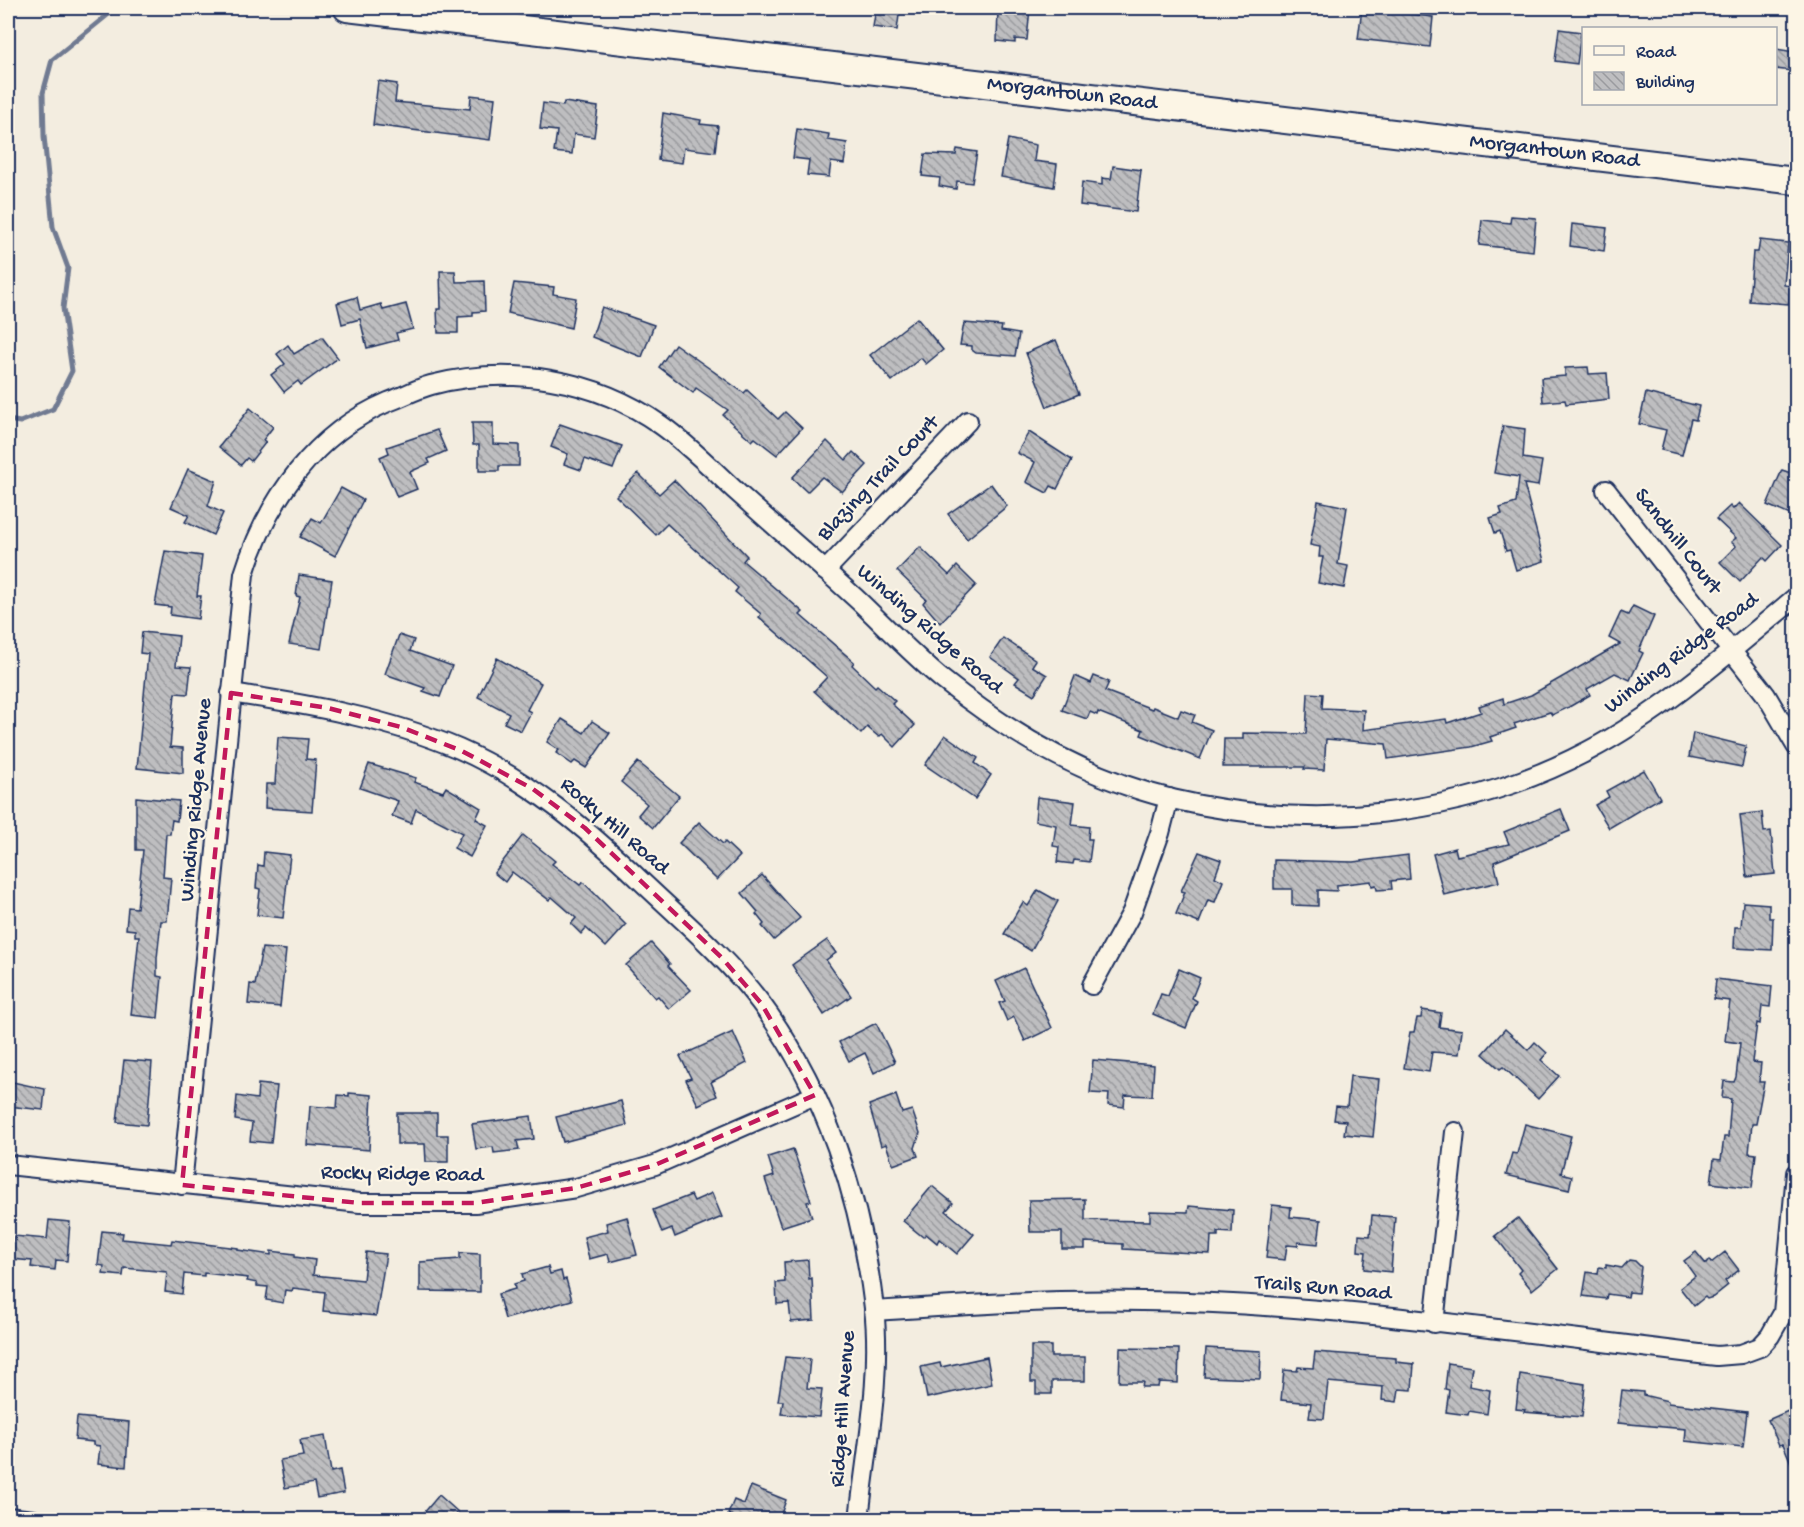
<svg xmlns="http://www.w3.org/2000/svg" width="1804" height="1527" font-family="'Gochi Hand',sans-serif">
<defs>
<pattern id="building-back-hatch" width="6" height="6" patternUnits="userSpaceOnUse" patternTransform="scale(1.5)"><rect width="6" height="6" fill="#bebec0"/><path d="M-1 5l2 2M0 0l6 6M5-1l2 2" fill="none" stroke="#9a9b9f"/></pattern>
</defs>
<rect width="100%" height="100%" fill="#f3ede0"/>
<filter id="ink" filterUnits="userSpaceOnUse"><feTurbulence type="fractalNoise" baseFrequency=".0167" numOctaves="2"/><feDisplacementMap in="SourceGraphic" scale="12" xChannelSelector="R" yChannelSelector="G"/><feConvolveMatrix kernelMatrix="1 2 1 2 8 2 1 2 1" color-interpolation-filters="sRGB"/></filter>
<g filter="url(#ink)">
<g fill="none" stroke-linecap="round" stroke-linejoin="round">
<path stroke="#707a91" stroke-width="5" d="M8,420l12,2 33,-13 19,-38 -9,-63 5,-40 -15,-41 -9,-91 -1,-43 9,-33 64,-52"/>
</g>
<g fill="url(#building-back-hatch)" stroke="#1b2f5e" stroke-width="1.5">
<path d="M876,8h24l-3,22 -24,-3z"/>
<path d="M998,8h32l-3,32 -12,-1v4l-18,-2z"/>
<path d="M1362,8h33l-1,4 39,5 -3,30 -72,-8z"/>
<path d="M1559,29l22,3 -4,32 -22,-3z"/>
<path d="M1776,49l19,3 -3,19 -16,-2z"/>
<path d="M378,81l19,3 -2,18 75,7 1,-14 24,3 -5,42 -117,-15z"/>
<path d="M564,102l34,5 -4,30 -20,-3 -2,20 -18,-2 3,-21 -17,-2 3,-26 20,3z"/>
<path d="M663,113l38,7 -1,4 18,2 -3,26 -31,-4 -2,15 -24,-3z"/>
<path d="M797,129l32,5 -1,6 19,3 -3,21 -13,-2 -2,15 -22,-2 2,-15 -16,-2z"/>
<path d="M1008,139l28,6 -2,16 23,3 -3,23 -53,-10z"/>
<path d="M957,149l20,3 -5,31 -15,-2 -1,8 -17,-3 1,-8 -18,-2 3,-22 31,1z"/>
<path d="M1113,166l28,4 -5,42 -56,-7 2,-23 20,3v-7l9,1z"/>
<path d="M1511,216l25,2 -3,33 -54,-6 3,-25 28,3z"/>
<path d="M1572,224l35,4 -3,23 -34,-5z"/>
<path d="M1760,240l28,3 -4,42 6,1 -1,18 -40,-3 4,-49h5z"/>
<path d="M440,271h15l1,11 28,-1 1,30 -12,1v4l-15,1v16h-20l-1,-24h4z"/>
<path d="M514,283l40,4 -1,7 23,4 -5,30 -63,-15z"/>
<path d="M357,297l3,13 21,-6 2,6 23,-6 7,25 -17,4 2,7 -31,8 -7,-29 -18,5 -5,-21z"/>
<path d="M602,307l52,18 -12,32 -50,-20z"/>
<path d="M917,318l26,32 -17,14 -5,-6 -29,23 -22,-26z"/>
<path d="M964,323l38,3 -1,5 18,3 -4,22 -39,-3 -4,-3v-4l-12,-1z"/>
<path d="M322,337l16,21 -37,27 -3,-4 -14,11 -13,-17 14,-11 -8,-10 11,-9 6,9z"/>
<path d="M1056,340l23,54 -32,13 -21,-54z"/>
<path d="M675,344l69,49 3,-3 31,29 7,-7 17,16 -25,27 -22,-17 -3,3 -29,-26 5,-5 -32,-22 -3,5 -34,-26z"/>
<path d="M1588,367l1,7 18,-1 2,26 -43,5 -1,-4 -22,2 -2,-24 24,-2v-8z"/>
<path d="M1646,393l53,13 -3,14 -5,-1 -9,36 -21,-5 5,-20 -27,-6z"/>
<path d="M250,408l23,19 -10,13 3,2 -15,19 -4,-3 -6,7 -22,-18z"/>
<path d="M472,423h21v21l26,1v21h-20v5h-20v-26h-6z"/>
<path d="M560,424l62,22 -9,23 -28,-10 -4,11 -17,-6 4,-10 -17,-7z"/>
<path d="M1503,426l22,3 -2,29 19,3 -4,25 -14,-2 20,77 -28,9 -6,-20 -4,1 -6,-20 -5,2 -5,-15 12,-4 -2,-6 16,-5 3,-26 -25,-4z"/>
<path d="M437,430l9,21 -18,8 2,4 -20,9 7,17 -20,8 -17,-40 9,-4 -2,-6z"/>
<path d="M1029,432l43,28 -15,29 -6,-3 -4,7 -21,-11 9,-20 -18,-9z"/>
<path d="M827,441l19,19 7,-8 14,13 -25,27 -20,-15 -15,15 -15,-14z"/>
<path d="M188,469l28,12 -8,25 15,7 -10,22 -28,-13 4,-7 -18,-8z"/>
<path d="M1782,470l15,5v43l-30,-13z"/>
<path d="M638,473l21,21 15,-14 73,76 -4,5 60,51 -3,3 54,47 -2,3 23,22 2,-2 18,16 -3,3 23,21 -20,22 -13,-13 -3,3 -12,-10 -6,7 -47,-43 13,-14 -68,-60 2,-3 -26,-22 3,-4 -71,-64 -11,11 -40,-39z"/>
<path d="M991,484l16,22 -40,33 -19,-25z"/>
<path d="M341,488l22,12 -28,56 -35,-19 12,-19 9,5z"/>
<path d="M1318,501l29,6 -9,57 10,2 -4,22 -26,-5 5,-26h-4l1,-10 -10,-2z"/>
<path d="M1739,503l43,42 -15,16 -4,-4 -23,25 -20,-20 16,-16 -5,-4 5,-4 -20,-19 14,-13 3,3z"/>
<path d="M920,547l29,28 8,-9 19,19 -36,38 -17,-20 3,-4 -29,-28z"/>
<path d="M165,551l37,5 -5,40h4l-3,23 -28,-4 1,-8 -16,-2z"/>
<path d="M299,575l33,5 -11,69 -32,-5 11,-47 -4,-1z"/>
<path d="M1633,606l21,10 -15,35 4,2 -13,27 -15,-7 -28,16 3,6 -21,12 -17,8 -2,-3 -36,12 2,4 -26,9 2,4 -21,6 -83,12 -2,-15 -60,-5 -2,31 -20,-1 1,-2h-82l1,-28h19v-6l63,1 2,-41 15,1 -1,14 42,2 -1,20 83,-11 1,4 34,-11 -2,-6 24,-8 1,6 27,-9 89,-51 -11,-6 12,-26 7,3z"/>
<path d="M142,632l37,4 -3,30 15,1 -3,27 -13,-1 -5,54 13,1v25l-46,-5 11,-114 -8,-1z"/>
<path d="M399,635l15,5 -4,11 42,15 -12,31 -17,-6 2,-3 -40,-14z"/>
<path d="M1003,638l33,22 -4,6 15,9 -13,20 -19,-12 4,-5 -29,-21z"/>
<path d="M497,658l44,25 -14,27 4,2 -10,19 -17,-8 5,-10 -31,-16z"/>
<path d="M1075,676l16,7 3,-7 15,6 -4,9 47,18 1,-2 25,10 3,-7 14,5 -3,7 20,8 -12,29 -59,-24 2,-5 -45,-18 -1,3 -7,-3 -3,7 -25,-9z"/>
<path d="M562,719l22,14 8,-12 18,12 -24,35 -11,-7 -3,3 -16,-11 3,-3 -12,-8z"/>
<path d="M1693,733l53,13 -4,21 -53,-10z"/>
<path d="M945,735l33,23 -3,5 16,12 -16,24 -50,-34z"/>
<path d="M278,737l30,2 -2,20 10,1 -4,51 -47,-3 1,-24h9z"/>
<path d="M638,762l41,34 -26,32 -15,-13 9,-11 -26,-22z"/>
<path d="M369,764l47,14 -2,4 29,10 3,-5 35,21 -5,11 11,6 -17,32 -16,-9 8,-15 -46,-24 -5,14 -19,-7 6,-15 -38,-13z"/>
<path d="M1644,770l16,28 -51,30 -14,-23 14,-8 -3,-6z"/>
<path d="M136,797l43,4 -2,20 -5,-1 -2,14h-4l-3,43 8,1 -4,43h-6l-4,37v18l5,1 -4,41 -27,-3 8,-79h-4v-6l-9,-1 2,-22 9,1 6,-58h-7z"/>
<path d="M1037,797l38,5 -3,23 17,2 -1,12h4l-3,23 -15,-2 -1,4 -16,-2 2,-15 -6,-1 3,-21 -21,-4z"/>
<path d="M1561,809l9,22 -76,31 5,20 -55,13 -11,-41 22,-6 2,8 52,-12 -5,-12z"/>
<path d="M1762,812l2,20 7,-1 4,43 -28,3 -7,-62z"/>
<path d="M699,822l24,22 2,-2 15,14 -23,24 -38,-37z"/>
<path d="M523,835l32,26 -3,3 28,21 3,-3 43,43 -20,22 -20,-19 -5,6 -10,-10 5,-6 -24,-21 -3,3 -37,-28 -7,10 -11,-9z"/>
<path d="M264,852l26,3 -7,63 -26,-3 3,-26 -4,-1 2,-23 5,1z"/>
<path d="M1199,852l22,8 -6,17 8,4 -8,21 -7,-2 -9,23 -23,-9 9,-22 -4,-1z"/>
<path d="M1408,855l2,24 -19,2 1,8 -15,1 -1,-5 -4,1 -1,-5 -34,4v6l-19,-1v16l-26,-1v-16h-18v-29l79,2z"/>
<path d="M762,875l38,43 -26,22 -12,-14 2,-2 -8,-10 2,-2 -16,-19z"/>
<path d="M1038,890l20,11 -27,50 -27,-17 19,-32 5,4z"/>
<path d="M1743,902l26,2v14h4l-1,32 -38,-2 1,-21h6z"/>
<path d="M827,940l9,13 -10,7 25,36 -27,19 -32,-50z"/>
<path d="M651,943l19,21 -2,2 23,24 -22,19 -11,-13 -3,2 -29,-33z"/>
<path d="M262,948l24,2 -6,57 -32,-3 2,-20 5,1z"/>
<path d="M1024,968l28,60 -27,13 -11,-24 -7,4 -8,-18 6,-2 -9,-20z"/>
<path d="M1179,969l21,9 -8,20 5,3 -11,27 -33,-14 8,-20 7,2z"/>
<path d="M1716,979l56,7 -2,21 -8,-1 -2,18 -3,-1 -5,39 9,1 -2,19h5l-8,42h-4l-3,29 7,1 -4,34 -41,-5 3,-24 7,1 3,-23h4l3,-38 -9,-1 2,-17 10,1 2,-5 4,-34 -15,-2 5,-40 -16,-2z"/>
<path d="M1422,1010l19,3 -2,14 23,3 -3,24 -27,-2 -3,20 -25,-4 6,-36h4l3,-14h4z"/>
<path d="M876,1023l19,39 -21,11 -9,-20 -16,8 -10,-19z"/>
<path d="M1505,1029l23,21 7,-8 12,11 -6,7 18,16 -21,23 -35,-32 -3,2 -17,-15z"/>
<path d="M733,1032l14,31 -36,19 6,14 -19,9 -12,-25 5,-2 -11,-22z"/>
<path d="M124,1060l28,2 -5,63 -30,-3z"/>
<path d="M1093,1060l61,5 -2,31 -27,-1 -1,12 -16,-2 1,-11 -19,-1z"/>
<path d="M1350,1076l29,3 -6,58 -29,-3 2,-13 -12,-1 2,-14 11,1z"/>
<path d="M8,1081l37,8 -2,21 -35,-4z"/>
<path d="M258,1084l19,2 -6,57 -21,-2 2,-18 -17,-3 2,-24 20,3z"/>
<path d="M349,1093l23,2 -3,55 -62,-5 3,-39 27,2 1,-13 11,1z"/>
<path d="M896,1095l6,18 10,-3 8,23 -5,15 3,8 -25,9 -7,-21 -5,2 -12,-41z"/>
<path d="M621,1101l6,24 -64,17 -7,-25z"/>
<path d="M397,1113h40v22h11v27h-22l-1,-18h-28z"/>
<path d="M531,1116l3,23 -17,2 2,9 -25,3 -1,-6 -17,2 -4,-25z"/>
<path d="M1525,1124l46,12 -10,37 11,3 -3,14 -63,-15 6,-22 5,1z"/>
<path d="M793,1149l18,52 -4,1 5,15 -31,10 -16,-48 9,-3 -6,-19z"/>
<path d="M932,1186l21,17 -7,8 28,23 -17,20 -18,-15 -2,4 -11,-9 -3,3 -20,-16z"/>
<path d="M712,1193l10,24 -47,20 -3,-8 -10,4 -9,-23 38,-15 3,6z"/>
<path d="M1085,1199v21l65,1v-10l38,1 1,-6 44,4 -1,23 -14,-1v4h-7l-1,18 -87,-5v-5l-38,-2v7h-23v-17h-32l-1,-32z"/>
<path d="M1272,1205l19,2 -1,10 31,3 -3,24 -20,-2v4l-11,-1 -2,15 -19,-2z"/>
<path d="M1372,1215l23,2 -4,55 -27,-3 2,-17 -8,-1 1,-16 11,1z"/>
<path d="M627,1217l10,38 -27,7 -2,-8 -19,5 -5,-22 24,-6 -2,-8z"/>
<path d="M1518,1218l40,51 -26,21 -14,-17 3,-3 -26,-34z"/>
<path d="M49,1220l21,2 -3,39 -11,-1 -1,10 -24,-3 1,-6 -21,-2 3,-23 33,3z"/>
<path d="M102,1231l21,2 -1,6 49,5 1,-4 66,8v2l33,5v-4l24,3v3l20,3 -2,15 50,5 3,-28 20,2 -10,62 -53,-5 2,-19 -32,-4 -1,3 -7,-1 -2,13 -17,-3 2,-13 -11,-1v-3l-10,-2 1,-3 -44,-5v3l-20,-2 -2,20 -17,-2 2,-20 -43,-4 -1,8 -20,-2 1,-8 -6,-1z"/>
<path d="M1696,1252l10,12 3,-4 2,3 14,-11 14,18 -14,11 3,4 -15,12 -6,2 -2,-2 -11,9 -14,-18 15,-12 -11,-15z"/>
<path d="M460,1253l20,1v38l-60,-1v-29l40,-3z"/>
<path d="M808,1260l1,19 3,-1 2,42 -23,2 -2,-19 -12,1 -1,-21 9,-1 -1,-20z"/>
<path d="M1629,1260l6,1 6,6 -3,26 -9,-1 -1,5 -21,-3 -1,5 -23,-3 4,-24 11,2 1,-7 7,1v-3l16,3z"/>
<path d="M548,1267l2,7 11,-3 2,9 3,-1 6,21 -67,19 -7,-25 17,-5 -1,-5 10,-3 -2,-7z"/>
<path d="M1031,1346h20v11h34v24h-33v13h-16v-12h-5z"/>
<path d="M1120,1348l59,1 -1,34 -19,-1 -1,5h-16l1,-5h-24z"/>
<path d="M1206,1348l55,3 -1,28 -56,-2z"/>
<path d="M1315,1352l81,6v4l18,2 -2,26 -13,-1 -2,13 -15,-2 1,-13 -55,-5 -4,37 -15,-1 2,-15 -30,-3 3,-30 13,1 1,-4 15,1z"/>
<path d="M785,1357l25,2 -3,29 15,1 -3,28 -38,-3 2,-13h-5z"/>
<path d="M987,1357l5,27 -65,14 -6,-31 19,-4 1,4z"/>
<path d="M1448,1363l24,4 -3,19 21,4 -3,24 -18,-3 -1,4 -22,-3 3,-22 -4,-1z"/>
<path d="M1520,1374l65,10 -3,33 -58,-5 1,-2 -9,-1z"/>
<path d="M1622,1390l21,2v3l25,6v2l79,9 -4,35 -58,-6 1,-12 -68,-6z"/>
<path d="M1788,1411l9,21 -1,43 -13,-31 -4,1 -11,-25z"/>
<path d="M77,1417l52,5 -3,45 -28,-3 2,-18 -7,-1v-3l-18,-2z"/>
<path d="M325,1436l6,36 9,-2 4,23 -27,5 -3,-15 -29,5 -5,-28 23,-4 -3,-16z"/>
<path d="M751,1486l35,14 -7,20h-38l-13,-6 6,-14 10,4z"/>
<path d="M439,1495l19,17 -6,8h-34z"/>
</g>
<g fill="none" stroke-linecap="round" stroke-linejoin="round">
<defs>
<g id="minor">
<path d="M1606,490l160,205 30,51"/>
<path d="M825,571l143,-150"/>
<path d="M231,693c79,12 155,25 228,56 70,31 127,79 181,131 41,39 85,76 120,122 66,89 101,197 114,306 8,69 -8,143 -15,212"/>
<path d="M1092,985l40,-73 28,-79 9,-35"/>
<path d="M8,1165l352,38h115l101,-15 79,-23 160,-70"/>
<path d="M182,1185l62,-611c23,-74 71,-141 144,-172 14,-5 28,-13 43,-17 78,-20 164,-7 230,40 27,19 52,45 77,68 41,37 83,73 124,111 27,26 53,53 81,76 67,54 146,99 229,119 139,33 289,19 416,-48 76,-40 142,-99 208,-154"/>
<path d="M874,1311c90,-6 179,-12 268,-10 191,2 386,33 575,55l24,-2 19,-7 10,-11 13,-23 13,-140"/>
<path d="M1434,1323l21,-191"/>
<path d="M8,1517l25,3"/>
</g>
<g id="secondary">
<path id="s1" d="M347,8l1449,173"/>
</g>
</defs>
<use href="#minor" stroke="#1b2f5e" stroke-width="22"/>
<use href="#secondary" stroke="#1b2f5e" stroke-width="30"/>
<use href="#minor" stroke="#fcf5e5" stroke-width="18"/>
<use href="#secondary" stroke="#fcf5e5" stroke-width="26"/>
</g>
</g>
<path fill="none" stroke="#c2185b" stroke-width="4.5" stroke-dasharray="12 8" stroke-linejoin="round" d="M231,693l97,15 73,19 61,24 71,38 52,39 137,130 39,45 54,92 -160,70 -79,23 -101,15h-115l-178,-18z"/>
<g text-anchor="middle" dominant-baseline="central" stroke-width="4.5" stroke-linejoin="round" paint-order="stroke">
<g font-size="22" fill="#1b2f5e" stroke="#fcf5e5">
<text stroke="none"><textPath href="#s1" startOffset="730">Morgantown Road</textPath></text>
<text stroke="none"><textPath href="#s1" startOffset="1216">Morgantown Road</textPath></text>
<text transform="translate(879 479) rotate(-46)">Blazing Trail Court</text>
<text transform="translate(1677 542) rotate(52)">Sandhill Court</text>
<text transform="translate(929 630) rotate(41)">Winding Ridge Road</text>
<text transform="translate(1682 654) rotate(-37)">Winding Ridge Road</text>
<text transform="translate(197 800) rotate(-85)">Winding Ridge Avenue</text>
<text transform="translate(614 827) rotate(41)">Rocky Hill Road</text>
<text transform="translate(402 1175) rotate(1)">Rocky Ridge Road</text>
<text transform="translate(1323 1289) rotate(5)">Trails Run Road</text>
<text transform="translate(844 1409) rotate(-86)">Ridge Hill Avenue</text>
</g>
</g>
<rect width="1804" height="1527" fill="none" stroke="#fcf5e5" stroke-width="30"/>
<rect x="15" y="15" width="1774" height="1497" fill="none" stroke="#1b2f5e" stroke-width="2" filter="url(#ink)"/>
<rect x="1582" y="27" width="195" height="78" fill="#fcf5e5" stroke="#a2a6af" stroke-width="1.5"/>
<rect x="1594" y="46" width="30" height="9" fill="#fcf5e5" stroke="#a2a6af" stroke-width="1.5"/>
<text x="1636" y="57" font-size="18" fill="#1b2f5e">Road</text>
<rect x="1594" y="72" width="30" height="18" fill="url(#building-back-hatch)" stroke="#a2a6af" stroke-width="1.5"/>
<text x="1636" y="87" font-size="18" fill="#1b2f5e">Building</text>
</svg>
